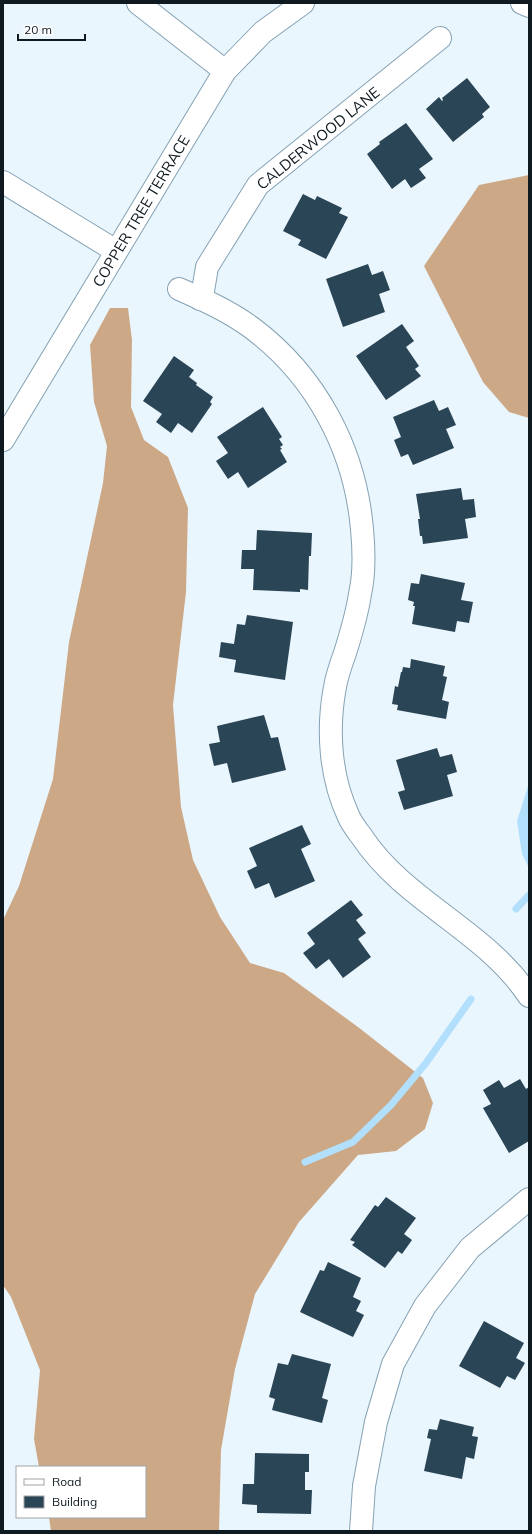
<svg xmlns="http://www.w3.org/2000/svg" width="532" height="1534" font-family="Mulish,sans-serif">
<rect width="100%" height="100%" fill="#eaf6fe"/>
<g fill="#cca887">
<path d="M529,175v243l-20,-6 -26,-30 -59,-116 55,-81z"/>
<path d="M110,308h18l4,32 -1,67 13,33 24,17 20,51 -2,84 -13,113 8,102 12,53 27,57 30,46 34,10 74,54 65,51 10,25 -8,26 -29,22 -38,4 -59,67 -44,72 -20,75 -14,81 -2,81h-168l-2,-14h96v-50h-106l-5,-28 6,-69 -29,-73 -8,-12v-365l16,-34 34,-107 16,-137 34,-159 4,-37 -13,-44 -4,-57z"/>
</g>
<path fill="#b2e0fc" d="M529,783v85l-7,-14 -5,-33z"/>
<g fill="none" stroke-linecap="round" stroke-linejoin="round">
<g stroke="#b2e0fc" stroke-width="7">
<path d="M516,909l13,-14"/>
<path d="M305,1162l48,-20 38,-37 35,-42 45,-64"/>
</g>
</g>
<g fill="#2a4555">
<path d="M467,78l23,29 -8,7 2,3 -31,25 -27,-33 13,-12 3,4 1,-1 -1,-2z"/>
<path d="M406,123l27,36 -14,10 7,9 -15,10 -6,-9 -13,10 -25,-35 13,-10 -1,-2z"/>
<path d="M303,194l12,6 2,-4 25,12 -3,5 9,4 -22,42 -28,-14 3,-5 -18,-9z"/>
<path d="M368,264l4,11 11,-4 7,19 -11,4 6,18 -42,15 -17,-48z"/>
<path d="M402,324l12,17 -8,6 13,19 -4,3 6,7 -35,24 -30,-44z"/>
<path d="M174,356l20,14 -5,7 8,6 -1,2 17,12 -3,5 2,2 -20,29 -14,-10 -7,10 -15,-11 6,-8 -19,-13z"/>
<path d="M434,400l5,11 9,-4 8,18 -10,4 8,19 -41,17 -5,-11 -7,3 -7,-17 7,-3 -8,-20z"/>
<path d="M263,407l19,30 -3,2 4,6 -3,2 2,2 -2,1 7,12 -39,26 -10,-16 -10,7 -12,-18 12,-8 -11,-16z"/>
<path d="M461,488l2,12 11,-1 2,18 -11,2 3,19 -45,6 -1,-8h-2l-2,-17h2l-4,-25z"/>
<path d="M257,530l55,3 -1,23h-2l-1,34 -8,-1v3l-47,-2 1,-21h-13l1,-19h14z"/>
<path d="M421,574l44,9 -4,17 12,2 -4,21 -12,-2 -2,11 -43,-8 3,-18h-2l1,-4 -6,-2 3,-17 8,1z"/>
<path d="M247,615l46,7 -8,58 -51,-8 2,-12 -17,-3 2,-15 13,2 3,-20 8,1z"/>
<path d="M411,659l34,7 -2,10 4,1 -5,23 7,2 -3,17 -49,-9 1,-5 -6,-1 3,-18 3,1 3,-15h1l1,-5 7,1z"/>
<path d="M264,715l7,23 7,-1 8,33 -54,13 -5,-20 -13,3 -5,-22 11,-2 -3,-16z"/>
<path d="M437,748l3,9 12,-3 5,18 -10,3 6,21 -49,14 -6,-18 7,-2 -9,-30z"/>
<path d="M302,825l9,19 -10,5 14,32 -40,17 -6,-15 -14,6 -8,-18 10,-5 -8,-18z"/>
<path d="M351,900l12,15 -7,5 10,13 -8,6 13,18 -28,21 -14,-19 -13,10 -13,-16 12,-9 -8,-11z"/>
<path d="M520,1079l6,10 3,-2v54l-20,12 -26,-45 8,-4 -8,-14 16,-10 5,8z"/>
<path d="M386,1197l30,21 -12,16 8,6 -10,14 -4,-3 -13,17 -33,-23 3,-3 -5,-2 25,-35 3,2z"/>
<path d="M328,1262l33,16 -8,19 8,4 -5,10 8,4 -11,22 -53,-25 20,-42 4,1z"/>
<path d="M484,1321l40,22 -8,15 9,5 -10,17 -8,-4 -7,12 -41,-22z"/>
<path d="M292,1354l39,10 -9,34 6,2 -6,23 -50,-13 3,-11 -6,-2 9,-34 10,2z"/>
<path d="M440,1419l34,8 -2,9 6,1 -4,22 -8,-2 -4,22 -38,-8 7,-32 -4,-1 2,-9 8,1z"/>
<path d="M255,1453l54,1v18h-4v18h7l-1,24 -54,-1v-8l-15,-1 1,-20h11z"/>
</g>
<g fill="none" stroke-linecap="round" stroke-linejoin="round">
<defs>
<g id="minor">
<path d="M138,3l87,68"/>
<path d="M522,3l7,3"/>
<path d="M3,182l113,69"/>
<path d="M179,289c25,11 50,22 73,39 64,48 103,121 110,201 2,21 3,43 -2,65 -3,20 -9,40 -15,59 -4,11 -8,22 -10,34 -8,42 -5,89 13,128 3,8 9,15 14,22 43,65 123,93 167,159"/>
<path d="M200,299l3,-8 4,-24 51,-82 182,-147"/>
<path d="M3,440l222,-369 38,-39 40,-29"/>
<path d="M361,1531l3,-45 12,-64 17,-58 32,-58 45,-58 59,-49"/>
</g>
</defs>
<use href="#minor" stroke="#85a2b4" stroke-width="24"/>
<use href="#minor" stroke="#fff" stroke-width="22"/>
</g>
<g text-anchor="middle" dominant-baseline="central" stroke-width="4" stroke-linejoin="round" paint-order="stroke">
<g font-size="15" fill="#0e1920" stroke="#fff">
<text transform="translate(318 138) rotate(-39)">CALDERWOOD LANE</text>
<text transform="translate(141 211) rotate(-59)">COPPER TREE TERRACE</text>
</g>
</g>
<rect width="532" height="1534" fill="none" stroke="#0e1920" stroke-width="8"/>
<rect x="16" y="1466" width="130" height="52" fill="#ffffff" stroke="#9fa3a6"/>
<rect x="24" y="1479" width="20" height="6" fill="#ffffff" stroke="#9fa3a6"/>
<text x="52" y="1486" font-size="12" fill="#0e1920">Road</text>
<rect x="24" y="1496" width="20" height="12" fill="#2a4555" stroke="#9fa3a6"/>
<text x="52" y="1506" font-size="12" fill="#0e1920">Building</text>
<path d="M18 34v6h67v-6" fill="none" stroke="#0e1920" stroke-width="2"/>
<text x="24" y="34" font-size="12" fill="#0e1920" stroke="#ffffff" stroke-width="3" paint-order="stroke">20 m</text>
</svg>
